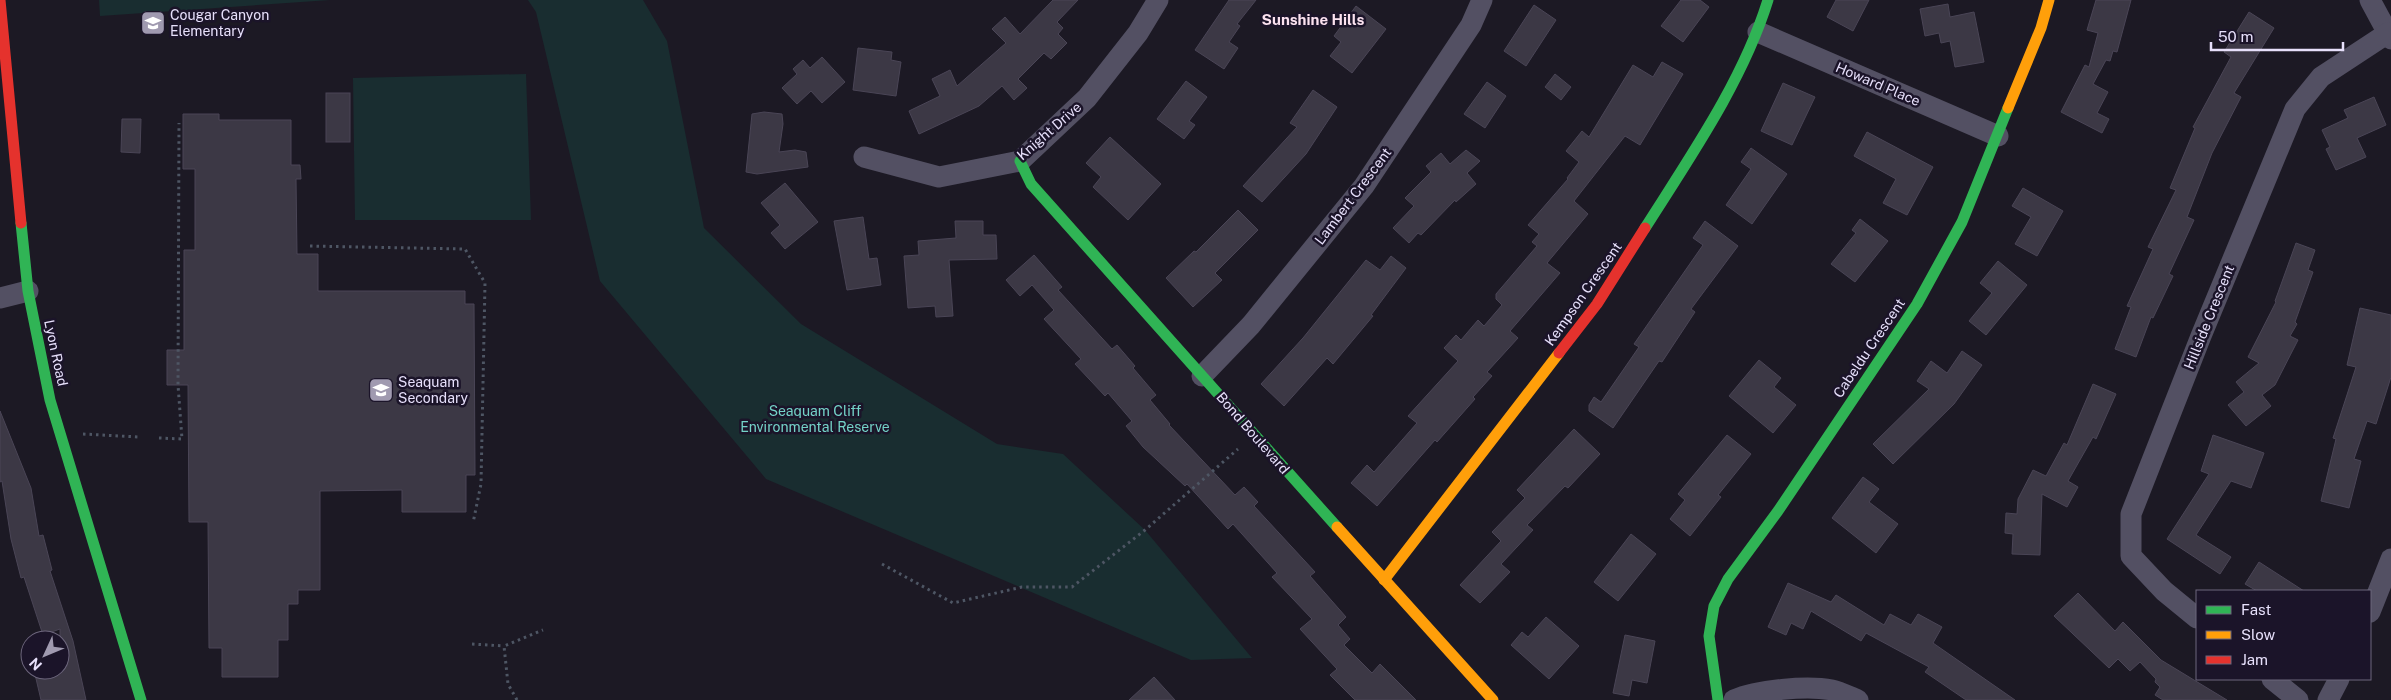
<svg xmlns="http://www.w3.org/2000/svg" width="2391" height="700" font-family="'Public Sans',sans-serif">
<rect width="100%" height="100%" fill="#1c1924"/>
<g fill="#192d30">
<path d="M99,0h231l-230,16z"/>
<path d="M528,0h115l24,41 37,187 97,96 196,120 66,10 82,76 107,128 -61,2 -425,-181 -166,-198 -64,-269z"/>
<path d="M526,74l5,146h-176l-2,-142z"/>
</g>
<g fill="#3c3845" stroke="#4a4556">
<path d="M1053,0h25l-21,22 6,6 -5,6 9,9 -16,16 -7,-6 -26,26 9,9 -13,12 -12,-14 -23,20 -60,28 -10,-23 31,-15 -8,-17 18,-9 7,16 49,-43 -14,-14 13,-12 15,17z"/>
<path d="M1229,0h27l-19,24 3,2 -11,16 9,6 -14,21 -29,-19z"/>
<path d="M1681,0h19l9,7 -26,35 -22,-16z"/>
<path d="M1836,0h33l-16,31 -26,-14z"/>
<path d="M2096,0h35l-14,52 -4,-1 -3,10 -4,-1 -13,24 15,8 -11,21 12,6 -7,14 -41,-21 24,-47 4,2 9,-34 -11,-3z"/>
<path d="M1948,4l2,13 24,-5 10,50 -29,5 -5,-26 -9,2 -2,-10 -14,3 -5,-27z"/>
<path d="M1534,5l22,15 -30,46 -22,-15z"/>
<path d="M1356,6l30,23 -34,44 -22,-17 11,-14 -7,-6z"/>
<path d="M2249,12l25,16 -40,65 7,4 -29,56 -25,64 7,3 -25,54 4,2 -20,42 -2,-1 -15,40 -21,-8 16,-42 -4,-1 26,-57 -5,-2 28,-57 -6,-2 25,-60 -2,-1 38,-70 -7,-5z"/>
<path d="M858,48l34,4 -1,8 10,2 -5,34 -43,-6z"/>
<path d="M822,57l23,25 -23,21 -11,-12 -14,13 -15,-16 15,-14 -4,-5 10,-9 7,8z"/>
<path d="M1662,62l21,12 -43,71 -15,-9 -51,65 14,13 -41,49 13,10 -50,58 8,7 -31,34 5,4 -19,21 2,2 -38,43 -2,-2 -58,66 -26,-23 16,-18 7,7 43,-49 -9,-7 50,-55 -14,-13 12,-13 5,5 17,-20 6,6 18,-21 -6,-6v-5l41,-48 -5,-4 7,-8 -11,-9 40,-46 -1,-1 12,-16 -13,-11 16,-20 7,6 44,-72 20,12z"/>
<path d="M1555,74l16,13 -10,13 -16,-13z"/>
<path d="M1186,81l21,16 -18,24 6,4 -11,14 -27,-20z"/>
<path d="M1487,82l19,14 -21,32 -21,-14z"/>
<path d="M1783,83l32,14 -23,48 -31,-14z"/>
<path d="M1313,90l24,17 -31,47 -44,48 -19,-16 54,-59 -7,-4z"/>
<rect x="326" y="93" width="24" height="49"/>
<path d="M2374,97l12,28 -29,13 9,19 -30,13 -10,-21 4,-2 -8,-17 26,-12 -4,-8z"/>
<path d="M764,112l18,2 1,10 -4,28 16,-2 11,2 2,15 -51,7 -11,-2 6,-58z"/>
<path d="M183,114h36v6h72v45h9l1,14h-5l1,75h21v37h147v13h9l1,171h-9v37h-64v-22l-82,1v99h-22v14h-10v36h-10v37h-56v-29h-13l-1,-126h-19l-1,-137h-21v-35h17v-100h11v-81h-12z"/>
<path d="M122,119h19l-1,34 -19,-1z"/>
<path d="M1867,132l66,35 -26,48 -24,-12 13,-24 -42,-23z"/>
<path d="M1110,137l51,47 -33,36 -35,-33 8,-10 -15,-14z"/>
<path d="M1751,148l36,26 -35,50 -26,-19 25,-36 -10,-7z"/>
<path d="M1466,150l14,11 -13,12 9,11 -20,18 -1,-2 -34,35 -3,-2 -9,10 -16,-15 21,-22 -9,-8 26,-26 -5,-6 15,-13 9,11z"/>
<path d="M785,183l33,39 -33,27 -14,-16 9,-8 -19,-22z"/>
<path d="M2023,188l40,23 -26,45 -22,-12 16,-27 -19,-11z"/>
<path d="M1238,210l20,20 -43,43 7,7 -29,27 -27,-29 28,-27 2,1z"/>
<path d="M863,217l6,42 8,-1 4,27 -34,5 -13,-69z"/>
<path d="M1860,219l28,22 -33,41 -24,-18 25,-31 -4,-3z"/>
<path d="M955,221h28v14h13l1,24 -48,1 4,56 -17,1 -1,-11 -27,2 -4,-52 15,-1 -1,-14 38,-3z"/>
<path d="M1705,221l33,25 -47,63 4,3 -33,50 -3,-1 -46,67 -24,-17v-6l5,-8 7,5 38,-55 -5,-3 69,-99 -10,-7z"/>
<path d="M2296,243l19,7 -7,20 5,2 -18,50 2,2 -7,12 8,4 -23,45 -13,10 9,11 -25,20 -18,-21 16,-13 -8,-10 23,-19 -11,-6 28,-55 -1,-1z"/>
<path d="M1034,255l28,32 -4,3 54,59 5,-4 18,21 -2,2 23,27 -6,5 20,24 -1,1 66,70 9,-8 14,15 -4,4 61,66 -5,4 36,41 -8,8 12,14 -6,6 28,28 8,-9 36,36h-61l-25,-25 7,-6 -37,-40 12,-10 -40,-42 5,-4 -44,-49 -5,5 -41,-45 -2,2 -42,-39 -17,-21 6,-5 -24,-28 -3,3 -30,-32 6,-5 -37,-40 10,-9 -22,-25 -12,11 -14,-16z"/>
<path d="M1391,256l15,12 -35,47 2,1 -40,48 -6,-6 -43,48 -23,-22 42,-46 63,-78 14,10z"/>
<path d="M1998,261l29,24 -41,50 -17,-14 23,-28 -12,-10z"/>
<path d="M2360,308l31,7v62l-15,47 -9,-3 -13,38 7,2 -12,47 -28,-7 15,-62 -3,-1 23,-71 -9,-2z"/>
<path d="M1962,351l20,14 -28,39 -61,60 -20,-20 56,-55 -12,-8 14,-20 16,12z"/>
<path d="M1759,360l22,18 -7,9 22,18 -23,28 -44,-37z"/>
<path d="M2093,384l23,10 -20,45 -3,-2 -25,44 10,6 -11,20 -25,-13 -2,61 -28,-1 1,-20 -8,-1 1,-20 11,1 1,-15 15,-29 13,6 18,-33 3,2z"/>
<path d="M0,411l31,77 8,48 4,-1 9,35 -2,1 23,70 13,59h-45l-7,-30h26v-41l-17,6 -19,-58 -3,1 -10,-39 -9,-58 -2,1z"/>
<path d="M1574,429l26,25 -32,34 -3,-2 -38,39 6,5 -32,34 9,8 -30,31 -20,-18 41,-44 -9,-9 33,-34 -8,-8z"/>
<path d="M1727,435l24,19 -33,41 3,2 -31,39 -20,-17 15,-19 -7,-6z"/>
<path d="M2213,435l51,18 -13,35 -20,-7 -35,54 35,22 -11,17 -53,-35 42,-65 -8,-3z"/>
<path d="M1863,477l16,12 -10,13 29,22 -22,29 -44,-35z"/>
<path d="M1631,534l25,20 -38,47 -24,-19z"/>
<path d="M2259,562l45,29h-47l-12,-7z"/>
<path d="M1788,583l43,19 5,-7 48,30 6,-11 21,11 7,-11 24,13 -9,16 82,57h-49l-41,-28 4,-5 -63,-34 -5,8 -50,-30 -8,18 -12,-6 -5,12 -18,-8z"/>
<path d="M2078,593l37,38 8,-9 38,38 66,40h-64l-8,-5 5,-8 -5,-5 1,-3 -16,-17 -10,9 -12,-12 -9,9 -55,-52z"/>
<path d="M1546,617l33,29 -30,33 -38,-34 11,-13 6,5z"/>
<path d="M1625,635l30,6 -8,42 -15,-3 -3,16 -16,-3z"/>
<path d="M1154,677l21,23h-46z"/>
</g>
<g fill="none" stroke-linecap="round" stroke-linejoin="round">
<g stroke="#4e5664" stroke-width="3" stroke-dasharray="2.5 4" stroke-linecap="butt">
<path d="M310,246l155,3 20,34 -4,201 -8,39"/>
<path d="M83,434l55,3"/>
<path d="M159,438l23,1 -4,-54 1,-262"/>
<path d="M882,564l71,39 69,-16h50l73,-57 93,-81"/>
<path d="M472,644l32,2"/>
<path d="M517,700l-9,-16 -4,-38 39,-16"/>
</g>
<g stroke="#535063" stroke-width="21">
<path d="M2370,0l21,39"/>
<path d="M1758,32l240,104"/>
<path d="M864,157l75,20 81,-16 67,-63 51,-65 20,-33"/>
<path d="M0,298l28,-7"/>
<path d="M1202,376l49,-51 113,-139 107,-161 11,-25"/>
<path d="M2370,612l21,-53"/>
<path d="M2197,618l-33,-27 -33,-35v-42l70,-178 94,-227 26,-32 67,-44"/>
<path d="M2272,679l26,21"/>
<path d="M1734,700c23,-10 73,-15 98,-10 9,2 18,7 26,10"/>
<path d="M2328,700l11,-21"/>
</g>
<g stroke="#30b455" stroke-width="11">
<path d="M1020,161l11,23 306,343"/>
<path d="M21,223l7,68 22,109 91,300"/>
<path d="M1645,228c45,-71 98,-147 123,-228"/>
<path d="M1718,700l-9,-64 5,-30 14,-27 50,-68 139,-207 45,-82 46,-114"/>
</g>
<g stroke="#ff9f0a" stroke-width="11">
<path d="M2008,108l33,-80 8,-28"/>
<path d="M1337,527l156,173"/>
<path d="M1384,580l175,-227"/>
</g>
<g stroke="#e5322d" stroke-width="11">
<path d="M0,0l21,223"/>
<path d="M1559,353l38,-49 48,-76"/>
</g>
</g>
<defs>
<symbol id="school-square" viewBox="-11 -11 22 22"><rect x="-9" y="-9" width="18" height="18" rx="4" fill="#a09ab0" stroke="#1b1429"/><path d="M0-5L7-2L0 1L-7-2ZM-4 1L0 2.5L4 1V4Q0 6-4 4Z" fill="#fff"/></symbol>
</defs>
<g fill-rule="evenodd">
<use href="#school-square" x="139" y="9" width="28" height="28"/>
<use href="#school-square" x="367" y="376" width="28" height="28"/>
</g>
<g text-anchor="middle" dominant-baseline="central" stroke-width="5" stroke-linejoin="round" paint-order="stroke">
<g font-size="14" fill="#e7e0fb" stroke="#1b1429" text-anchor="start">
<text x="170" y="15">Cougar Canyon<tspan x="170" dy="16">Elementary</tspan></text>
<text x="398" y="382">Seaquam<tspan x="398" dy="16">Secondary</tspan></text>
</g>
<g font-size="14" fill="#e7e0fb" stroke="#1b1429">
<text transform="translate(1878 84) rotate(23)">Howard Place</text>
<text transform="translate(1049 131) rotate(-41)">Knight Drive</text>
<text transform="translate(1353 196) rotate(-53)">Lambert Crescent</text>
<text transform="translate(1583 294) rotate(-55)">Kempson Crescent</text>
<text transform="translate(2209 317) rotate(-68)">Hillside Crescent</text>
<text transform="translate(1869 348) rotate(-56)">Cabeldu Crescent</text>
<text transform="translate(56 353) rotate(78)">Lyon Road</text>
<text transform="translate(1253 433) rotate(49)">Bond Boulevard</text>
</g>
<g font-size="14" fill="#74d3c8" stroke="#1b1429">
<text x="815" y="411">Seaquam Cliff<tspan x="815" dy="16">Environmental Reserve</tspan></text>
</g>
<g font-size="15" font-weight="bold" fill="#fbe2ef" stroke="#1b1429">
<text x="1313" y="19">Sunshine Hills</text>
</g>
</g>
<rect x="2196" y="590" width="175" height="90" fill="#1b1429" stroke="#6d667d"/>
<rect x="2206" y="606" width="25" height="8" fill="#30b455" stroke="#6d667d"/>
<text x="2241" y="615" font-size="15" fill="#e7e0fb">Fast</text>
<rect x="2206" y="631" width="25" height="8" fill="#ff9f0a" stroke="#6d667d"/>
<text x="2241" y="640" font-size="15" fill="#e7e0fb">Slow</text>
<rect x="2206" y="656" width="25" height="8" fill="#e5322d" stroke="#6d667d"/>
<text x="2241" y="665" font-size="15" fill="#e7e0fb">Jam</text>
<g transform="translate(45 655) rotate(226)"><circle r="24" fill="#1b1429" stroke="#6d667d"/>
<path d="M0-4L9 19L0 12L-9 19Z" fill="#a09ab0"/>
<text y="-8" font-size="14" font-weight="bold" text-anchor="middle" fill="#e7e0fb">N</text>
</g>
<path d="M2211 42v8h132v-8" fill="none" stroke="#e7e0fb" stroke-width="2.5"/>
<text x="2218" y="42" font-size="15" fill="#e7e0fb" stroke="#1b1429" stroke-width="4" paint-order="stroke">50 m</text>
</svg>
